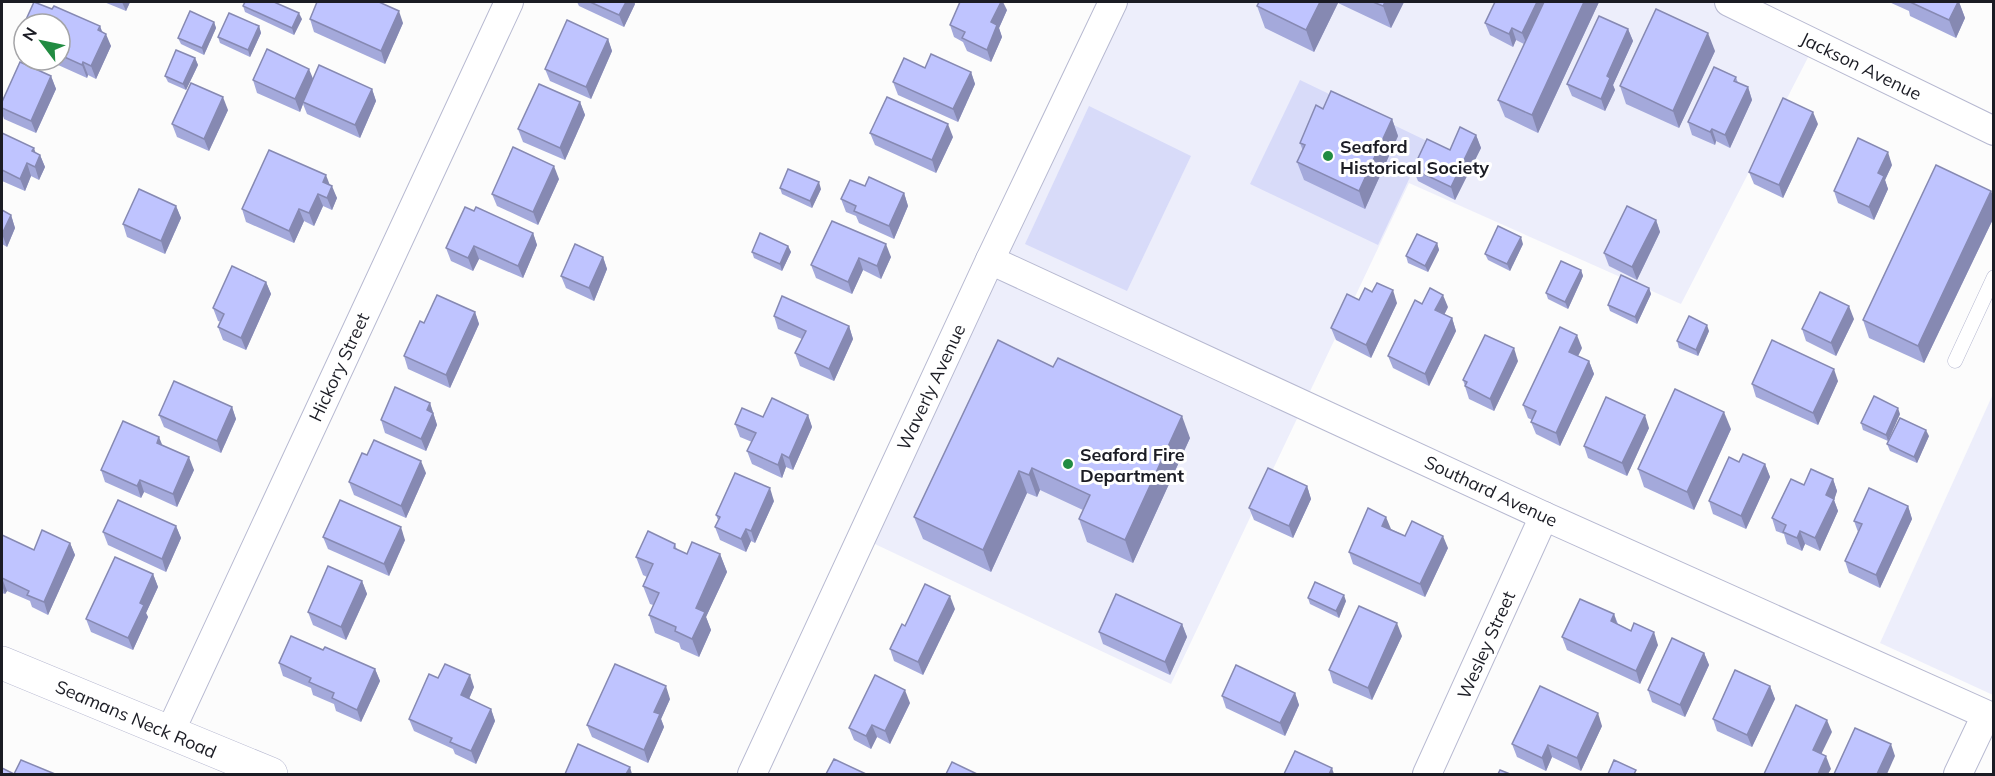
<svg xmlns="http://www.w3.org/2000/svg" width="1995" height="776" font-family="Mulish,sans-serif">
<rect width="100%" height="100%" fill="#fcfcfc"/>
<g fill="#edeefb">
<path d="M1106,2h634l78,36 -137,266 -272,-121 -238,501 -313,-148z"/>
<path d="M1993,394v301l-113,-52z"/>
</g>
<g fill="#d8dbf9">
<path d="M1300,80l127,61 -49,104 -128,-61z"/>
<path d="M1089,106l102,50 -64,135 -102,-47z"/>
</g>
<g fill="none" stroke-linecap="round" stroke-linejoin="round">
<defs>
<path id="service" d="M1955,361l39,-84"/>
<g id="minor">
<path d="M1729,2l265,129"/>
<path d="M990,260l554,256 450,202"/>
<path d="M170,732l339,-730"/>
<path d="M752,774l238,-514 123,-258"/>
<path d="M1427,774l117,-258"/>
<path d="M1958,774l28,-59"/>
</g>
<path id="tertiary" d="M2,663l269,111"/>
</defs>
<use href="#service" stroke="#b7b9d1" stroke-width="15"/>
<use href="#minor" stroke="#b7b9d1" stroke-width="30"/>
<use href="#tertiary" stroke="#b7b9d1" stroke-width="34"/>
<use href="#service" stroke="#fff" stroke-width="14"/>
<use href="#minor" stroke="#fff" stroke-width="28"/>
<use href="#tertiary" stroke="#fff" stroke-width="33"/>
</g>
<g fill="#a4a9db">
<path d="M104,2h26l-4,9z"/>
<path d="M577,2h57l1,2 -11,23 -45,-21z"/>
<path d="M1259,2h145l-13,26 -53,-25 -24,49 -49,-24 -8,-22z"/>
<path d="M1599,2l-61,131 -33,-16 -7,-17 26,-56 -8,-4 -3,7 -23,-12 -5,-12z"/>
<path d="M1889,2h70l6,16 -9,20 -46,-22 -1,-5z"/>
<path d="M243,6l59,13 -8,16 -49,-23z"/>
<path d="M52,9l48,17 2,5 9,15 -15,33 -8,-4 -1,3 -40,-18h13v-36z"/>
<path d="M1007,10l-8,18 3,9 -11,25 -24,-11 -4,-9 -9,-5 -4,-12z"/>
<path d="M310,19l93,4 -18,41 -71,-32z"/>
<path d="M214,22l2,6 -12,27 -23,-11 -3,-6z"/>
<path d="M24,25v21l-4,-12z"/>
<path d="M259,26l2,7 -11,24 -30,-14 -2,-6z"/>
<path d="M1628,29l5,12 -20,44 2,5 -10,21 -33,-15 -5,-12z"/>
<path d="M608,39l4,12 -21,48 -41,-18 -5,-12z"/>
<path d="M1715,51l-36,77 -53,-24 -6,-18z"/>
<path d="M195,58l3,7 -12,25 -18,-8 -3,-6z"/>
<path d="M925,68l46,4 4,12 -17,38 -60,-27 -5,-13z"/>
<path d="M51,76l5,13 -20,44 -32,-14 -2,-6v-11z"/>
<path d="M1736,77l2,6 10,4 4,13 -22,48 -14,-7 -1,4 -23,-10 -4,-13z"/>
<path d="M313,79l59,10 4,12 -16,37 -53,-24 -4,-10 -3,8 -43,-19 -4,-13z"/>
<path d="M580,102l5,13 -20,45 -42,-18 -5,-13z"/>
<path d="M1323,109l69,10 6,17 -33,73 -61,-29 -7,-18 6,-11 -3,-8z"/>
<path d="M228,110l-19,41 -32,-14 -5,-13z"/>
<path d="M1818,124l-35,74 -29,-14 -5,-12z"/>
<path d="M2,133l38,22 5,12 -6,13 -8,-4 -6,15 -23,-10z"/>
<path d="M870,133l83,4 -17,36 -61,-28z"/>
<path d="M1476,135l5,13 -26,52 -37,-19 -5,-12z"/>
<path d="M1892,165l-7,15 3,9 -14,31 -36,-17 -4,-12z"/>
<path d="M559,179l-21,46 -41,-19 -5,-12z"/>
<path d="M330,185l7,13 -5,12 -9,-4 -9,20 -10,-5 -10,22 -48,-21 -4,-13z"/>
<path d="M780,188l41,1 -9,19 -30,-14z"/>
<path d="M904,193l4,13 -14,33 -35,-16 -3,-7 -10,-4 -5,-13z"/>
<path d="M1994,198v19l-70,146 -55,-25 -6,-18z"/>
<path d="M176,206l5,12 -16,36 -38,-17 -4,-13z"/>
<path d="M2,210l9,5 4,13 -8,19 -5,-3z"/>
<path d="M1656,220l4,12 -23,48 -28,-14 -5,-13z"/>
<path d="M832,221l59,36 -10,22 -18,-9 -11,24 -36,-16 -5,-13z"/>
<path d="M533,233l4,12 -14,33 -44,-19 -6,12 -22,-10 -5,-13z"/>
<path d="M1437,243l2,7 -11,22 -20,-9 -2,-7z"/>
<path d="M1523,244l-13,27 -22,-11 -3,-6z"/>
<path d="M788,246l3,6 -9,19 -28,-13 -2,-6z"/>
<path d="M603,257l4,12 -13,32 -28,-13 -5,-12z"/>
<path d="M1581,270l2,6 -15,33 -20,-10 -2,-6z"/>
<path d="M266,282l5,12 -25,56 -23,-10 -5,-13 3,-5 -3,-1 -5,-13z"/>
<path d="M1649,288l2,6 -14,30 -27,-13 -2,-6z"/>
<path d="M1359,300l38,3 -26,55 -35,-18 -5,-12z"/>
<path d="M1448,307l-4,8 8,3 4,13 -27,55 -36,-18 -5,-12z"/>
<path d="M475,312l4,12 -29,64 -42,-19 -4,-13 20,-33z"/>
<path d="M774,316l75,10 4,13 -19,42 -34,-15 -5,-13 7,-14 -24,-10z"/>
<path d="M1854,319l-18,37 -30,-15 -4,-12z"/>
<path d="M1709,331l-11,25 -19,-8 -2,-7z"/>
<path d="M998,340l192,98 -57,125 -46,-21 -8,-23 4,-9 -43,-20 -3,7 -10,-4 -36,79 -68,-33 -9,-22z"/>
<path d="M1582,348l-4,8 11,5 5,13 -34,72 -24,-12 -5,-12 1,-2 -4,-2 -5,-13z"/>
<path d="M1518,361l-24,50 -25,-12 -6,-19z"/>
<path d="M1838,381l-20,44 -62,-28 -4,-13z"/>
<path d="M430,403l7,22 -11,26 -41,-18 -4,-13z"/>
<path d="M232,407l4,12 -15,34 -57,-26 -5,-12z"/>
<path d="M1900,414l-12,27 -25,-11 -2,-7z"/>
<path d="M808,415l4,12 -19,43 -7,-3 -4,11 -30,-14 -5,-13 5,-9 -12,-5 -5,-13 28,-7z"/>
<path d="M1649,428l-22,48 -39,-18 -4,-12z"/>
<path d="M1731,429l-37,81 -50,-23 -6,-18z"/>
<path d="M1929,436l-12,27 -27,-12 -3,-7z"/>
<path d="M162,445l32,25 -17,37 -33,-15 -3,6 -36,-16 -4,-12z"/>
<path d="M367,455l59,18 -20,45 -52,-23 -5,-13z"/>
<path d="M1739,462l26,2 5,13 -24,52 -33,-15 -4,-13z"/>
<path d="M1833,479l4,12 -3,9 4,11 -18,40 -15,-7 -3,7 -15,-7 -3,-10 -8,-3 -4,-13 32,-33z"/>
<path d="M1307,486l4,13 -18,39 -39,-18 -5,-12z"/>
<path d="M774,501l-19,42 -4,-2 -5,11 -26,-12 -5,-13 3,-7 -2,-5z"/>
<path d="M1908,506l4,13 -32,69 -31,-15 -4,-12 13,-29 -4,-11z"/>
<path d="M176,526l5,12 -15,34 -58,-27 -5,-13z"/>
<path d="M1391,529l14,7 43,12 -23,49 -72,-33 -4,-12z"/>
<path d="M2,535l32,15 36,-7 5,12 -27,60 -16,-8 -2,-6 -23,-10 -2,3 -3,-1z"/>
<path d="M323,537l82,3 -16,36 -61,-27z"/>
<path d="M675,544l2,6 10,4h33l7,18 -21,45 5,13 -12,27 -18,-8 -2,-6 -24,-10 -6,-18 4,-10 -3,-1 -7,-18 4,-9 -4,-2 -7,-18z"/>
<path d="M153,574l5,13 -12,26 2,4 -15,33 -42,-18 -5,-13z"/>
<path d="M362,581l5,13 -21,46 -33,-15 -5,-13z"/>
<path d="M1308,598l38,3 -7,17 -29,-14z"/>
<path d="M955,609l-32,66 -29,-14 -4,-12 15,-23z"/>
<path d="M1614,614l4,10 40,21 -18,39 -73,-34 -5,-13z"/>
<path d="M1182,624l5,13 -17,38 -67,-31 -4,-12z"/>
<path d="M1402,636l-30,64 -39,-17 -4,-13z"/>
<path d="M323,650l52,19 5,12 -19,41 -25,-11 -2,-7 -21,-9 -2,-7 -28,-12 -4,-13z"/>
<path d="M1704,653l5,12 -24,52 -33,-15 -4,-12z"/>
<path d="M438,678l36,9 -5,12 22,10 4,12 -19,43 -21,-10 -2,-5 -39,-18 -5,-12z"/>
<path d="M1770,686l5,13 -23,48 -35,-16 -4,-12z"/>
<path d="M1295,693l4,12 -14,31 -59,-28 -4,-12z"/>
<path d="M670,699l-9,20 3,8 -16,36 -56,-26 -5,-12z"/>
<path d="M910,703l-20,41 -13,-7 -6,12 -17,-9 -5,-12z"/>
<path d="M1602,726l-21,45 -29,-14 -6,14 -29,-14 -5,-13z"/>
</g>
<g fill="#8689b2">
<path d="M122,2h8l-4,9z"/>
<path d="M626,2h8l1,2 -11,23 -5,-12z"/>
<path d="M1001,2h2l4,8 -8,18 3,9 -11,25 -4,-12 4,-28z"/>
<path d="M1320,2h17l1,1 -24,49 -8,-22z"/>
<path d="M1385,2h19l-13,26 -8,-22z"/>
<path d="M1537,2h10l-20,43 -5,-12z"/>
<path d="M1584,2h15l-61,131 -6,-18z"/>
<path d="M1958,2h1l6,16 -9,20 -7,-18z"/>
<path d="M399,11l4,12 -18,41 -4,-13z"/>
<path d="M299,13l3,6 -8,16 -2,-7z"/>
<path d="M214,22l2,6 -12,27 -2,-7z"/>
<path d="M100,26l4,12 2,-4 5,12 -15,33 -5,-13z"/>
<path d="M259,26l2,7 -11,24 -2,-7z"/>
<path d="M1512,28l4,12 -3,7 -4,-13z"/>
<path d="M1628,29l5,12 -20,44 2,5 -10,21 -4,-12 6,-23z"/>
<path d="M1708,33l7,18 -36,77 -6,-17z"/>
<path d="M608,39l4,12 -21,48 -5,-12z"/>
<path d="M195,58l3,7 -12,25 -3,-6z"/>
<path d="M83,62l5,13 -1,3 -5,-13z"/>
<path d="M309,69l5,12 -11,21v2l-3,8 -5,-13z"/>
<path d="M971,72l4,12 -17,38 -5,-13z"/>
<path d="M51,76l5,13 -20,44 -5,-12z"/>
<path d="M1748,87l4,13 -22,48 -5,-13z"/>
<path d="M372,89l4,12 -16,37 -5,-13z"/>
<path d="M223,97l5,13 -19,41 -5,-12z"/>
<path d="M580,102l5,13 -20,45 -5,-12z"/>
<path d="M1813,112l5,12 -35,74 -4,-13z"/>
<path d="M1392,119l6,17 -33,73 -6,-18z"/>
<path d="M948,124l5,13 -17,36 -4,-13z"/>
<path d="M1712,129l4,12 -1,4 -5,-13z"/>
<path d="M1476,135l5,13 -26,52 -4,-13z"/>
<path d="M34,148l4,12 2,-5 5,12 -6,13 -4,-13 -3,-16z"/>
<path d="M1888,152l4,13 -7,15 3,9 -14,31 -5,-13 9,-34z"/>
<path d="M27,163l4,13 -6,15 -5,-12z"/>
<path d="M554,166l5,13 -21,46 -5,-13z"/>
<path d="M326,175l5,13 -8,-6z"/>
<path d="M819,182l2,7 -9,19 -2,-7z"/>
<path d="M332,186l5,12 -5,12 -5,-12z"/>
<path d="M1991,191l3,7v19l-70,146 -6,-17z"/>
<path d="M904,193l4,13 -14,33 -5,-13z"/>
<path d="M318,194l5,12 -9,20 -5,-13z"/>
<path d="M176,206l5,12 -16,36 -4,-13z"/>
<path d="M299,209l5,12 -10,22 -5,-12z"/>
<path d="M11,215l4,13 -8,19 -5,-13z"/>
<path d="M1656,220l4,12 -23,48 -5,-13z"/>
<path d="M533,233l4,12 -14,33 -5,-12z"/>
<path d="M1521,237l2,7 -13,27 -3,-7z"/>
<path d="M1437,243l2,7 -11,22 -3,-6z"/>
<path d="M886,244l5,13 -10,22 -4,-13z"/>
<path d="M474,246l5,13 -6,12 -5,-13z"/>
<path d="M788,246l3,6 -9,19 -2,-7z"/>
<path d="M603,257l4,12 -13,32 -5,-13z"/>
<path d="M859,258l4,12 -11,24 -4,-12z"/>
<path d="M1581,270l2,6 -15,33 -3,-7z"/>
<path d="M266,282l5,12 -25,56 -5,-12z"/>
<path d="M1649,288l2,6 -14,30 -2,-7z"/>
<path d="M1393,290l4,13 -26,55 -5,-13z"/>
<path d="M1443,295l5,12 -8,16 -5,-13z"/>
<path d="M1849,306l5,13 -18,37 -5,-13z"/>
<path d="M475,312l4,12 -29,64 -4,-13z"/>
<path d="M1452,318l4,13 -27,55 -4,-12z"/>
<path d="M1707,325l2,6 -11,25 -2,-6z"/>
<path d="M849,326l4,13 -19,42 -5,-12z"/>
<path d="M1577,335l5,13 -8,16 -5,-12z"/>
<path d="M1514,348l4,13 -24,50 -4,-12z"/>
<path d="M1589,361l5,13 -34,72 -4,-13z"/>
<path d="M1834,369l4,12 -20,44 -5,-12z"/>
<path d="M430,403l7,22 -11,26 -5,-12 6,-29z"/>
<path d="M232,407l4,12 -15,34 -4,-12z"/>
<path d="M1898,408l2,6 -12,27 -2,-6z"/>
<path d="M1724,412l7,17 -37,81 -7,-18z"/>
<path d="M808,415l4,12 -19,43 -4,-12z"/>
<path d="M1645,415l4,13 -22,48 -5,-13z"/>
<path d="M1182,416l8,22 -57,125 -8,-23z"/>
<path d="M1926,430l3,6 -12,27 -3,-6z"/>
<path d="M159,437l5,12 -7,-6z"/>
<path d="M782,454l4,13 -4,11 -4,-13z"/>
<path d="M189,457l5,13 -17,37 -4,-13z"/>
<path d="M421,461l5,12 -20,45 -5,-12z"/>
<path d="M1765,464l5,13 -24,52 -5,-13z"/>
<path d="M1032,468l8,22 -3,7 -8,-22z"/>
<path d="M1019,471l8,22 -36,79 -8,-22z"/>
<path d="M1833,479l4,12 -3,9 4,11 -18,40 -5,-13 11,-43z"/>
<path d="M140,480l4,12 -3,6 -4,-12z"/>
<path d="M1307,486l4,13 -18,39 -4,-12z"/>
<path d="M770,488l4,13 -19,42 -4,-12z"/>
<path d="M1908,506l4,13 -32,69 -4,-13z"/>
<path d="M1386,517l5,12 -4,9 -5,-12z"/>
<path d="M176,526l5,12 -15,34 -4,-13z"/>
<path d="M401,527l4,13 -16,36 -5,-12z"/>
<path d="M746,529l5,12 -5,11 -5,-13z"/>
<path d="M1800,531l5,13 -3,7 -5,-13z"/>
<path d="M1443,536l5,12 -23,49 -5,-13z"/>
<path d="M70,543l5,12 -27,60 -4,-13z"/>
<path d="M720,554l7,18 -21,45 5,13 -12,27 -7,-18 4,-31z"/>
<path d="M153,574l5,13 -12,26 2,4 -15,33 -5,-12 12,-35z"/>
<path d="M2,578l5,13 -2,3 -3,-9z"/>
<path d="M362,581l5,13 -21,46 -5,-13z"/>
<path d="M1344,595l2,6 -7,17 -3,-7z"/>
<path d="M950,596l5,13 -32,66 -5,-13z"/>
<path d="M1614,614l4,13 -7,-6z"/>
<path d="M1397,623l5,13 -30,64 -4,-12z"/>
<path d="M1182,624l5,13 -17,38 -5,-13z"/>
<path d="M1654,632l4,13 -18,39 -4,-13z"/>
<path d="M1704,653l5,12 -24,52 -5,-12z"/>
<path d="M375,669l5,12 -19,41 -4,-12z"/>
<path d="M470,675l4,12 -9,21 -4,-13z"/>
<path d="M666,686l4,13 -9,20 3,8 -16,36 -4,-13 10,-38z"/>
<path d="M1770,686l5,13 -23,48 -5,-12z"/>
<path d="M905,690l5,13 -20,41 -5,-13z"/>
<path d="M1295,693l4,12 -14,31 -5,-13z"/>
<path d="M491,709l4,12 -19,43 -5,-13z"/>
<path d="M1598,713l4,13 -21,45 -4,-13z"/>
<path d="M1827,720l5,12 -15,31 -4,-13z"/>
<path d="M872,725l5,12 -6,12 -5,-13z"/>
<path d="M1891,744l4,12 -8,18h-10z"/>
<path d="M1548,745l4,12 -6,14 -4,-13z"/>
<path d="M1826,756l5,13 -3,5h-10z"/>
<path d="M630,767l2,7h-6z"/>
<path d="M1332,768l2,6h-5z"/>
</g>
<g fill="#bfc4ff" stroke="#8689b2" stroke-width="1.5">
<path d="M34,2l18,7 2,-3 46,20 -2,4 8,4 -15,32 -8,-4 -1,3 -22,-10v-31h-36z"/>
<path d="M245,2h29l25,11 -7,15 -49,-22z"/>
<path d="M317,2h62l20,9 -18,40 -71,-32z"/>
<path d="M590,2h36l-7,13z"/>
<path d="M960,2h41l-10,20 6,3 -10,25 -25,-12 3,-6 -15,-7z"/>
<path d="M1259,2h61l-14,28 -49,-24z"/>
<path d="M1373,2h12l-2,4z"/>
<path d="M1495,2h42l-15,31 -10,-5 -3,6 -24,-11z"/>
<path d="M1544,2h40l-52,113 -34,-15z"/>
<path d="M1910,2h48l-9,18z"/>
<path d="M1656,9l52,24 -35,78 -53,-25z"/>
<path d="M190,11l24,11 -12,26 -24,-10z"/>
<path d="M229,13l30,13 -11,24 -30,-13z"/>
<path d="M1599,16l29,13 -21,47 3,2 -9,21 -34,-15z"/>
<path d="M567,20l41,19 -22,48 -41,-18z"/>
<path d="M24,25v11l-4,-2z"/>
<path d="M267,49l42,20 -14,30 -42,-19z"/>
<path d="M176,50l19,8 -12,26 -18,-8z"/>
<path d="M931,54l40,18 -18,37 -60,-27 11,-24 21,10z"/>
<path d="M20,62l31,14 -20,45 -29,-13v-6z"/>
<path d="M319,65l53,24 -17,36 -52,-23z"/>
<path d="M1714,67l22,10 -2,4 14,6 -23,48 -13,-6 -2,3 -22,-10z"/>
<path d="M191,83l32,14 -19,42 -32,-15z"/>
<path d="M539,84l41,18 -20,46 -42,-19z"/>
<path d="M1331,91l61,28 -33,72 -62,-29 8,-17 -5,-2 16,-38 7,4z"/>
<path d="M887,97l61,27 -16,36 -62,-27z"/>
<path d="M1783,98l30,14 -34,73 -30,-13z"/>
<path d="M1460,127l16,8 -25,52 -38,-18 14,-30 23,11z"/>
<path d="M2,133l32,15 -2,3 8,4 -5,12 -8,-4 -7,16 -18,-9z"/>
<path d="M1858,138l30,14 -10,21 6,3 -15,31 -35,-16z"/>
<path d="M513,147l41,19 -21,46 -41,-18z"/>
<path d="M269,150l57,25 -3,7 9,4 -5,12 -9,-4 -9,19 -10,-4 -10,22 -47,-22z"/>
<path d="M1936,165l55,26 -73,155 -55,-26z"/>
<path d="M788,169l31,13 -9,19 -30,-13z"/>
<path d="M869,177l35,16 -15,33 -35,-15 2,-5 -15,-7 9,-19 15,6z"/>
<path d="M139,189l37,17 -15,35 -38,-17z"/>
<path d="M1627,206l29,14 -24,47 -28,-14z"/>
<path d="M465,207l9,4 2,-4 57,26 -15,33 -44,-20 -6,12 -22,-10z"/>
<path d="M2,210l9,5 -9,19z"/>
<path d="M832,221l54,23 -9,22 -18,-8 -11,24 -37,-17z"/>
<path d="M1498,226l23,11 -14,27 -22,-10z"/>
<path d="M760,233l28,13 -8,18 -28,-12z"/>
<path d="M1417,234l20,9 -12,23 -19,-10z"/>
<path d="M575,244l28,13 -14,31 -28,-12z"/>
<path d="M1561,261l20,9 -16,32 -19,-9z"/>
<path d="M232,266l34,16 -25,56 -23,-11 6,-13 -11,-6z"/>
<path d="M1621,275l28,13 -14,29 -27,-12z"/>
<path d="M1377,283l16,7 -27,55 -35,-17 16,-34 12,6 6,-12 7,4z"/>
<path d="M1430,288l13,7 -8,15 17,8 -27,56 -37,-18 27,-56 7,4z"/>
<path d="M1820,292l29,14 -18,37 -29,-14z"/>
<path d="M437,295l38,17 -29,63 -42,-19 16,-35 4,2z"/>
<path d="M782,296l67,30 -20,43 -34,-16 11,-22 -32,-15z"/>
<path d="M1689,316l18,9 -11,25 -19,-9z"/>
<path d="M1560,327l17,8 -8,17 20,9 -33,72 -25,-11 5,-11 -13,-6z"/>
<path d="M1485,335l29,13 -24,51 -25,-13 2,-4 -4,-2z"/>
<path d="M998,340l55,27 5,-9 124,58 -57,124 -46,-21 11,-24 -58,-27 -3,7 -10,-4 -36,79 -69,-33z"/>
<path d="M1772,340l62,29 -21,44 -61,-29z"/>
<path d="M174,381l58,26 -15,34 -58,-26z"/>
<path d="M395,387l35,16 -3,7 6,3 -12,26 -40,-19z"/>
<path d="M1675,389l49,23 -37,80 -49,-23z"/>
<path d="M1874,396l24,12 -12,27 -25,-12z"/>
<path d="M1606,397l39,18 -23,48 -38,-17z"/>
<path d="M772,398l36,17 -19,43 -7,-4 -4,11 -31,-14 9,-18 -21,-9 7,-16 21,9z"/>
<path d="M1900,418l26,12 -12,27 -27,-13z"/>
<path d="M123,421l36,16 -2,6 32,14 -16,37 -33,-14 -3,6 -36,-16z"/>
<path d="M374,440l47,21 -20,45 -52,-24 13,-29 5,2z"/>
<path d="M1743,454l22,10 -24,52 -32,-15 20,-44 10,5z"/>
<path d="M1268,468l39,18 -18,40 -40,-18z"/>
<path d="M1811,469l22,10 -7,16 8,4 -19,39 -15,-7 -3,7 -14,-6 3,-7 -14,-7 19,-39 13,6z"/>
<path d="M735,473l35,15 -19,43 -5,-2 -5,10 -26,-12 5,-10 -4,-2z"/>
<path d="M1869,488l39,18 -32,69 -31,-14 17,-37 -8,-3z"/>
<path d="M118,500l58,26 -14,33 -59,-27z"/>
<path d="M340,500l61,27 -17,37 -61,-27z"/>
<path d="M1368,508l18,9 -4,9 23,10 7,-15 31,15 -23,48 -71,-32z"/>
<path d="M42,530l28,13 -26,59 -17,-7 2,-4 -27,-13v1v-44l32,15z"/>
<path d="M648,531l27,13 -1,4 13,6 5,-12 28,12 -24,54 9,4 -13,27 -17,-8 1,-4 -27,-12 10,-22 -16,-7 10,-22 -17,-7z"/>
<path d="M115,557l38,17 -13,29 4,2 -16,33 -42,-19z"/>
<path d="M328,566l34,15 -21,46 -33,-15z"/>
<path d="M1315,582l29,13 -8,16 -28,-13z"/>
<path d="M925,584l25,12 -32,66 -28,-13 12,-25 3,2z"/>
<path d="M1116,594l66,30 -17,38 -66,-30z"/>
<path d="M1580,599l34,15 -3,7 20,10 3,-8 20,9 -18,39 -74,-34z"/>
<path d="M1359,606l38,17 -29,65 -39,-18z"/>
<path d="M291,636l32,14 2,-3 50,22 -18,41 -25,-12 2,-5 -25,-11 2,-4 -32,-15z"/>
<path d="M1672,638l32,15 -24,52 -32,-15z"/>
<path d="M445,664l25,11 -9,20 30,14 -20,42 -21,-9 2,-4 -43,-19 20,-45 9,4z"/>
<path d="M615,664l51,22 -12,26 6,2 -16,36 -57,-25z"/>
<path d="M1236,665l59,28 -15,30 -58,-27z"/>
<path d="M1735,670l35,16 -23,49 -34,-16z"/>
<path d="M875,675l30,15 -20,41 -13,-6 -6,11 -17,-8z"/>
<path d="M1540,686l58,27 -21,45 -29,-13 -6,13 -30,-14z"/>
<path d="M1796,705l31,15 -14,30 13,6 -8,18h-54z"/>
<path d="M1855,728l36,16 -14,30h-43z"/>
<path d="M578,744l52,23 -4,7h-61z"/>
<path d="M1295,751l37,17 -3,6h-45z"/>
<path d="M834,759l32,15h-40z"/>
<path d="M21,760l34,14h-53v-6l12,6z"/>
<path d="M1614,760l22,10 -2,4h-26z"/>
<path d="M952,762l25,12h-31z"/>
<path d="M1500,770l10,4h-12z"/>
</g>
<g fill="#228c42" stroke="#fff" stroke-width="2">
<circle cx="1328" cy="156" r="6"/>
<circle cx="1068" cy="464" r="6"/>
</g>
<g text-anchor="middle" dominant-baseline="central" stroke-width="6" stroke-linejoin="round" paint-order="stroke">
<g font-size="18" fill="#1b1c24" stroke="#fff">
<text transform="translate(1861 66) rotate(26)">Jackson Avenue</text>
<text transform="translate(339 367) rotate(-65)">Hickory Street</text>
<text transform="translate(931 387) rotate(-65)">Waverly Avenue</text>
<text transform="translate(1491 491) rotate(25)">Southard Avenue</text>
<text transform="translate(1486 645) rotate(-66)">Wesley Street</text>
<text transform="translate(136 719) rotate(23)">Seamans Neck Road</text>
</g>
<g font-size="18" font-weight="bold" fill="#1b1c24" stroke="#fff" text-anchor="start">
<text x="1340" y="146">Seaford<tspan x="1340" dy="21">Historical Society</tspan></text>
<text x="1080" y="454">Seaford Fire<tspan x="1080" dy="21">Department</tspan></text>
</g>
</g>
<rect width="1995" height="776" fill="none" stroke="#1b1c24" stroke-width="6"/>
<g transform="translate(42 42) rotate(302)"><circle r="28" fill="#ffffff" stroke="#a4a4a7" stroke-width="1.5"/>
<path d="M0-4.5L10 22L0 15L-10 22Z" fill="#228c42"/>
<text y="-9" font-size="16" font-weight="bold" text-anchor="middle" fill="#1b1c24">N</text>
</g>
</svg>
